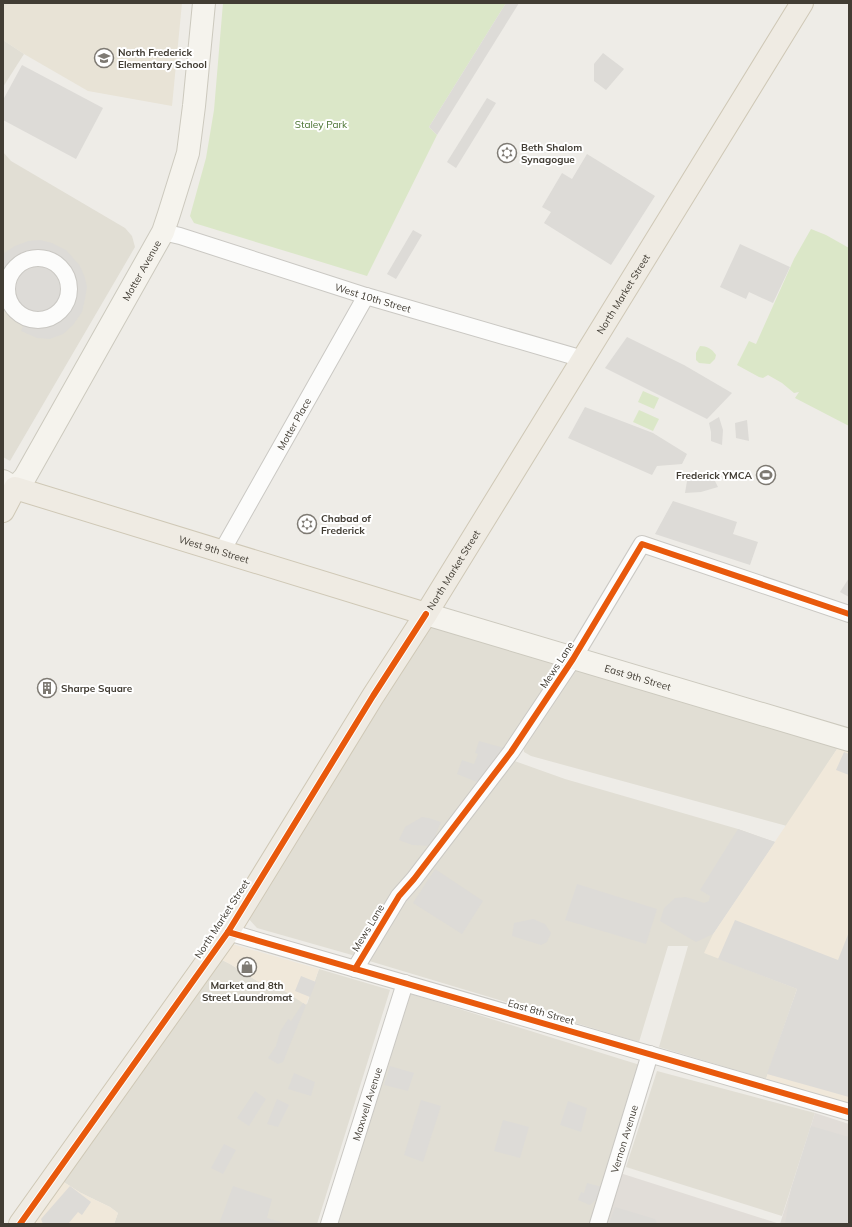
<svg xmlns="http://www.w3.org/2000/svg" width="852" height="1227" font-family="Mulish,sans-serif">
<rect width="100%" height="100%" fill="#eeece7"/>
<g fill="#e1ded4">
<path d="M3,40l21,14 -21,33z"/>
<path d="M3,152l8,9 114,67 7,8 3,11 -125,214 -7,-4z"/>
<path d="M431,625l127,37 -1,6 -47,75 -34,40 -26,42 -91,132 -102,-29 -9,-10z"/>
<path d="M571,665l270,78 -54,83 -256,-70 -7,-4 -1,-9z"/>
<path d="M509,759l56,20 173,50 37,13 -62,92 84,55 -31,90 -107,-32 29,-101h-20l-29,96 -273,-82 32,-58z"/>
<path d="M220,959l10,5 35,22 3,-5 39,23 12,-35 71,21 -73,234h-203l4,-11 -8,-6 -29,-14 -22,-14z"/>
<path d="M408,993l232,72 -49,159h-255z"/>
<path d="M657,1071l158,42 -33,103 -156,-49z"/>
</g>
<g fill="#f0e8da">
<path d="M841,743l8,3v358l-83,-25 31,-90 -93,-36 9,-19z"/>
<path d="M232,944l87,25 -13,36 -37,-24 -4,5 -35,-22 -10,-5z"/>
<path d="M59,1179l22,14 29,14 8,6 -4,11h-88z"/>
</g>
<path fill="#e1ddd8" d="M815,1113l34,11v100h-245l16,-51 160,51z"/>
<path fill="#e8e3d6" d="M3,3h179l-10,103 -84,-15 -64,-37 -21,-14z"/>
<g fill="#dbe7c8">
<path d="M223,3h283l-77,124 8,8 -70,141 -173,-53 -4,-7 16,-58 8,-48z"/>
<path d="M811,229l15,6 23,13v178l-54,-28 4,-6 -5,1 -12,-10 -14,-8 -5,3 -4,-1 -22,-12 12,-24 7,3 38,-85z"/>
<path d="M700,346c7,0 12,3 16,9l-1,4 -5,5 -11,-1 -3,-3v-7z"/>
<path d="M643,391l16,7 -5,11 -16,-7z"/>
<path d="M639,410l20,9 -6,12 -20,-9z"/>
</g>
<g fill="#dddbd7">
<path d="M506,3h13l-82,132 -8,-8z"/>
<path d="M603,53l21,16 -18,21 -12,-9v-17z"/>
<path d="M22,65l81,43 -27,51 -73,-39v-20z"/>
<path d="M487,98l9,5 -40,65 -9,-6z"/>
<path d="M587,154l68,42 -44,69 -67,-42 7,-11 -9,-5 20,-34 10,6z"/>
<path d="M413,230l9,5 -26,44 -9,-5z"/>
<path d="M40,240l12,3 14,7 14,16 5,12 2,9 -2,12 -3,13 -9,13 -10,9 -13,5 -13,-1 -16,-7 5,-11 -17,-10 -6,2v-58l12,-8 13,-5z"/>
<path d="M740,244l50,23 -17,36 -24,-11 -3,7 -26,-12z"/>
<path d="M627,337l57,28 48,28 -25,26 -102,-51z"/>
<path d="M585,407l68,26 34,21 -5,10 -25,2 -5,9 -84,-37z"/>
<path d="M719,417l4,13 -1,15 -11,-4v-9l-2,-9z"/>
<path d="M747,420l2,21 -13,-3 -1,-15z"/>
<path d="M712,475l6,12 -17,5 -16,1 2,-12z"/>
<path d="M673,501l64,21 -4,12 25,8 -8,23 -95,-31z"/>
<path d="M849,578v19l-9,-5z"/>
<path d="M479,741l25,7 -27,34 -20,-8 5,-14 12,4 4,-10 -3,-1z"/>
<path d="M844,752l5,2v21l-13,-5z"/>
<path d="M422,817l7,1 12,4 -10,24 -19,-1 -13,-5 6,-13z"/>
<path d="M738,829l37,13 -62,92 -17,8 -36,-21 4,-13 11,-10 11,-1 18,6 5,-2 1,-5 -10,-6z"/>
<path d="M435,869l48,32 -21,33 -49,-31z"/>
<path d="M577,884l80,25 -11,35 -81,-24z"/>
<path d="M533,919l12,5 6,9 -4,9 -6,3 -29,-9 2,-13z"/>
<path d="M735,920l103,40 11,-28v165l-82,-23 30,-85 -79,-30z"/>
<path d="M301,976l15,6 -6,15 -15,-6z"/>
<path d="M303,1003l3,2 -23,57 -5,2 -10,-6 8,-12 4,-14 8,-13 3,2z"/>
<path d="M390,1066l24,7 -6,18 -24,-6z"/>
<path d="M294,1073l21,9 -4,14 -23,-7z"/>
<path d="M255,1091l11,8 -17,27 -12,-8z"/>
<path d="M277,1099l12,6 -11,22 -11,-3z"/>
<path d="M421,1100l20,6 -18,56 -19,-7z"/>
<path d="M568,1101l19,7 -6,24 -21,-7z"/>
<path d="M503,1120l26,7 -9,31 -26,-7z"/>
<path d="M811,1126l38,11v87h-64l6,-35z"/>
<path d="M224,1144l12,6 -13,24 -12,-6z"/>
<path d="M587,1183l15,4 -3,10 -9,8 -12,-5 3,-8 3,1z"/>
<path d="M70,1186l21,16 -9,13 -4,-3 -10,12h-25l-2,-5z"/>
<path d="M233,1186l39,13 -5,19 20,6h-37l-5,-1v1h-26z"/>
<path d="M615,1207l40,12 2,5h-48z"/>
</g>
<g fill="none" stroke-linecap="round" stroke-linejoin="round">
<defs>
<g id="street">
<path id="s1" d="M163,232l17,4 186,60 217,63"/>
<circle cx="38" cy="289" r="31"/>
<path id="s2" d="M222,551l144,-255"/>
<path d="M228,932l621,180"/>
<path d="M355,969l44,-73 15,-17 97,-127 62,-93 69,-115 207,70"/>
<path id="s3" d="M329,1224l76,-241"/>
<path id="s4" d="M598,1224l52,-170"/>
</g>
<g id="secondary">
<path id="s5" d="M3,481l12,7 10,-11 138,-245 6,-18 19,-61 6,-47 10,-103"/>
<path id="s6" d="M426,614l423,126"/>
</g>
<g id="primary">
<path id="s7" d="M3,511l12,-23 411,126"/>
<path id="s8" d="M20,1224l208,-292 145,-236 53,-82 376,-611"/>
</g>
</defs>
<use href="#street" stroke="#cac8c3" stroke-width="18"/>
<use href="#secondary" stroke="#ccc9be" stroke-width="24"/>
<use href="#primary" stroke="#cfc8b6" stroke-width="24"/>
<use href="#street" stroke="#fcfcfb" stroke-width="16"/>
<use href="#secondary" stroke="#f5f3ed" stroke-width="22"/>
<use href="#primary" stroke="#efebe3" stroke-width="22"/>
<defs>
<g id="cycleway">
<path d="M228,932l621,180"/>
<path d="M355,969l44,-73 15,-17 97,-127 62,-93 69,-115 207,70"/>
<path d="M20,1224l208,-292 145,-236 53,-82"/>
</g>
</defs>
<use href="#cycleway" stroke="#fff" stroke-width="8"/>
<use href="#cycleway" stroke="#e8590c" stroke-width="6"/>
</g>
<defs>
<symbol id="school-ring" viewBox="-11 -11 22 22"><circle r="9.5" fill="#fff" stroke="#7e7a73" stroke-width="1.5"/><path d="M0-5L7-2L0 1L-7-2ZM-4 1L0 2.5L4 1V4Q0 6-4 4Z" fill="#7e7a73"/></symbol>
<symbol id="synagogue-ring" viewBox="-11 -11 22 22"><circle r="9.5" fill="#fff" stroke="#7e7a73" stroke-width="1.5"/><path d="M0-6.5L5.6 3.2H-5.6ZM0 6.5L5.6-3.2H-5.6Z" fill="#7e7a73"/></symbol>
<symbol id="stadium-ring" viewBox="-11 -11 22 22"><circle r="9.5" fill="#fff" stroke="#7e7a73" stroke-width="1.5"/><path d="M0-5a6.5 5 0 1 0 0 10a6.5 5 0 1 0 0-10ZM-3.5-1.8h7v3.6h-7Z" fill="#7e7a73"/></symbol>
<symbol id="building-ring" viewBox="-11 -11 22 22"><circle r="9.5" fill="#fff" stroke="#7e7a73" stroke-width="1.5"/><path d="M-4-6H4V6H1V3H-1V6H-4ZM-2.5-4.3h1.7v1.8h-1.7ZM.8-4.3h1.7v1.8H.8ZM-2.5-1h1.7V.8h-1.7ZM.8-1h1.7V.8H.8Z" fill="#7e7a73"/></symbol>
<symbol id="shop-ring" viewBox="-11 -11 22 22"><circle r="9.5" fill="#fff" stroke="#7e7a73" stroke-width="1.5"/><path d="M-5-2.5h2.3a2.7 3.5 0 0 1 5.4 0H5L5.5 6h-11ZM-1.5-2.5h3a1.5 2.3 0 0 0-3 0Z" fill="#7e7a73"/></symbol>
</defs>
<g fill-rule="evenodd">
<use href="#school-ring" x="93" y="47" width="22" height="22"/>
<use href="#synagogue-ring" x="496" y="142" width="22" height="22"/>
<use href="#stadium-ring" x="755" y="464" width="22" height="22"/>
<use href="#synagogue-ring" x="296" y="513" width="22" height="22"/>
<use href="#building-ring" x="36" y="677" width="22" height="22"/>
<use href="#shop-ring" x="236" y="956" width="22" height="22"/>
</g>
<g text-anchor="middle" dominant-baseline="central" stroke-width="4" stroke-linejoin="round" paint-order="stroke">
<g font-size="10" font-weight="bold" fill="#423d34" stroke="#fff" text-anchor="start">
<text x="118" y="52">North Frederick<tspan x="118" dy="12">Elementary School</tspan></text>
<text x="521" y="147">Beth Shalom<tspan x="521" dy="12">Synagogue</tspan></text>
<text x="752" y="475" text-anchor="end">Frederick YMCA</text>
<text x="321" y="518">Chabad of<tspan x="321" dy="12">Frederick</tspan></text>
<text x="61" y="688">Sharpe Square</text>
<text x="247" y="985" text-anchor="middle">Market and 8th<tspan x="247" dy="12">Street Laundromat</tspan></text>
</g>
<g font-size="10" fill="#456f2c" stroke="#fff">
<text x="321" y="124">Staley Park</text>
</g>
<g font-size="10" fill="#423d34" stroke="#fff">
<text stroke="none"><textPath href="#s5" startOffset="266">Motter Avenue</textPath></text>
<text stroke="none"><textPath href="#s8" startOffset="1109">North Market Street</textPath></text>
<text stroke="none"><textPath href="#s1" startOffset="220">West 10th Street</textPath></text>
<text stroke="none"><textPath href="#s2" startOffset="146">Motter Place</textPath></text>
<text stroke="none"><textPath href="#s7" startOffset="234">West 9th Street</textPath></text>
<text stroke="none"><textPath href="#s8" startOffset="785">North Market Street</textPath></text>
<text transform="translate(557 665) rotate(-57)">Mews Lane</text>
<text stroke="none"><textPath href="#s6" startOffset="221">East 9th Street</textPath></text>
<text transform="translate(222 919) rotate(-57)">North Market Street</text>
<text transform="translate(368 928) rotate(-59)">Mews Lane</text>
<text transform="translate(541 1012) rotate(16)">East 8th Street</text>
<text stroke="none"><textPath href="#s3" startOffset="126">Maxwell Avenue</textPath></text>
<text stroke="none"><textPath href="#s4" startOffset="89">Vernon Avenue</textPath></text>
</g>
</g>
<rect width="852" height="1227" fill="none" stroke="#423d34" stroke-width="8"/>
</svg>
